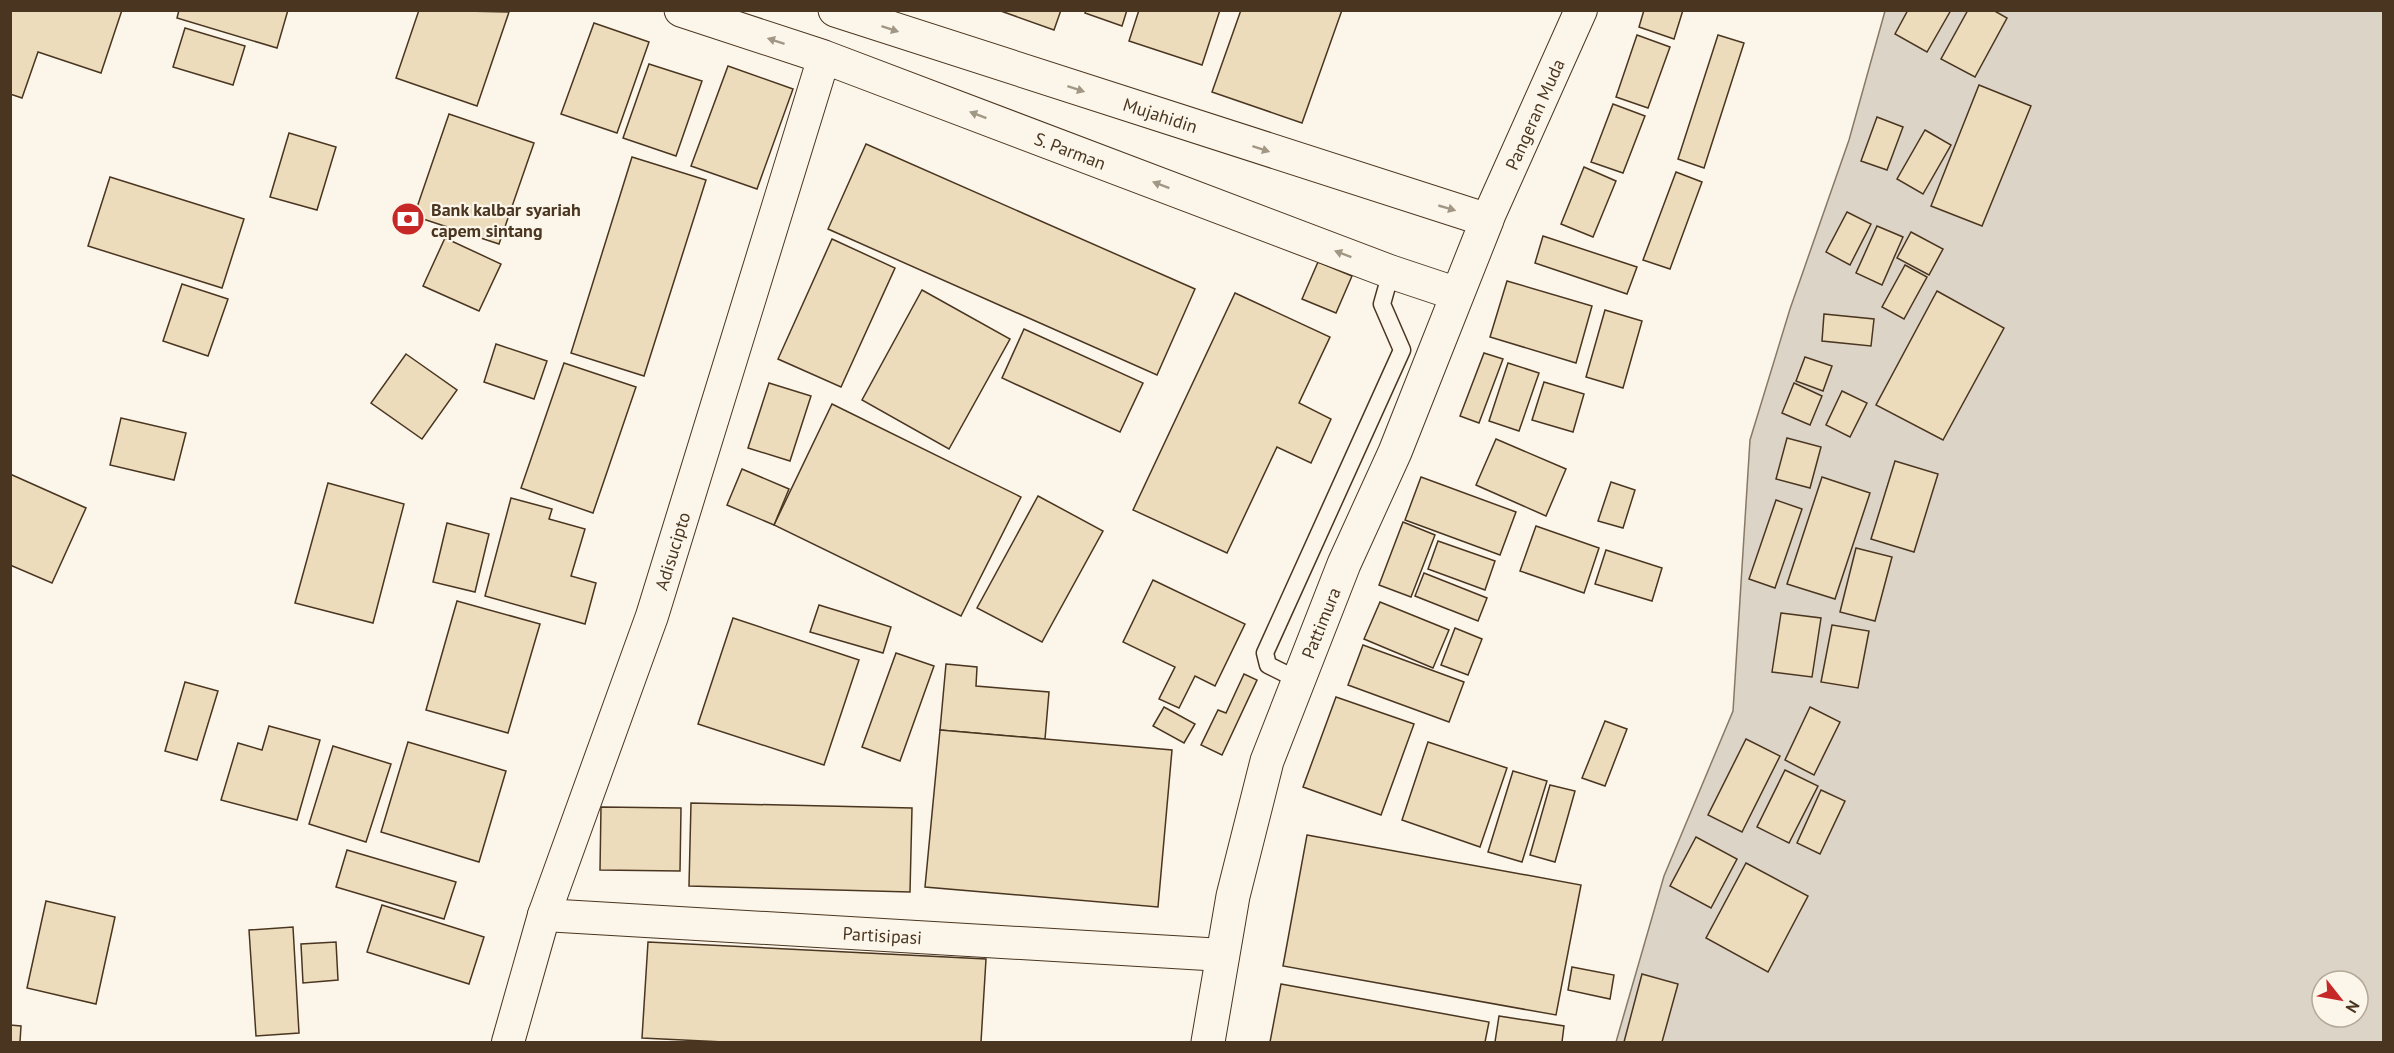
<svg xmlns="http://www.w3.org/2000/svg" width="2394" height="1053" font-family="'PT Sans',sans-serif">
<rect width="100%" height="100%" fill="#fbf6e9"/>
<path fill="#dcd4c6" stroke="#887966" stroke-width="1.5" fill-rule="evenodd" d="M1885,11h498v1031h-767l48,-166 69,-165 17,-271 40,-131 59,-169zM2322,981h36v36h-36z"/>
<g fill="#ecdcbc" stroke="#4a3520" stroke-width="1.5">
<path d="M10,10h112l-21,63 -63,-21 -16,46 -12,-4z"/>
<path d="M179,10h109l-11,38 -100,-30z"/>
<path d="M419,10l90,2 -32,94 -81,-28z"/>
<path d="M998,10h63l-7,20z"/>
<path d="M1086,10h41l-5,16 -37,-13z"/>
<path d="M1139,10h81l-18,55 -73,-24z"/>
<path d="M1241,10h101l-40,113 -90,-31z"/>
<path d="M1644,10h39l-9,29 -35,-12z"/>
<path d="M1908,10h43l-24,42 -32,-18z"/>
<path d="M1968,10h25l14,8 -32,59 -34,-18z"/>
<path d="M594,23l55,19 -32,91 -56,-19z"/>
<path d="M185,28l60,18 -12,39 -60,-18z"/>
<path d="M1637,35l33,12 -22,61 -32,-11z"/>
<path d="M1718,35l26,8 -40,125 -26,-9z"/>
<path d="M649,64l53,17 -26,75 -53,-18z"/>
<path d="M728,66l65,23 -36,100 -66,-23z"/>
<path d="M1979,85l52,21 -49,120 -51,-20z"/>
<path d="M1613,104l32,12 -22,57 -32,-11z"/>
<path d="M449,114l85,29 -35,101 -85,-28z"/>
<path d="M1877,117l26,10 -16,43 -26,-9z"/>
<path d="M1925,130l26,15 -28,49 -26,-15z"/>
<path d="M289,133l47,14 -19,63 -47,-13z"/>
<path d="M866,144l329,145 -38,86 -329,-146z"/>
<path d="M632,157l74,23 -62,196 -73,-23z"/>
<path d="M1584,167l32,14 -23,56 -32,-13z"/>
<path d="M1676,172l26,10 -32,87 -27,-9z"/>
<path d="M110,177l134,42 -22,69 -134,-42z"/>
<path d="M1847,212l24,12 -21,41 -24,-13z"/>
<path d="M1877,226l26,11 -21,48 -26,-12z"/>
<path d="M1911,232l32,17 -14,26 -32,-17z"/>
<path d="M1543,236l94,31 -10,27 -92,-31z"/>
<path d="M445,238l56,26 -22,47 -56,-25z"/>
<path d="M832,239l63,29 -54,119 -63,-28z"/>
<path d="M1318,262l34,14 -16,37 -34,-14z"/>
<path d="M1905,265l22,12 -23,42 -22,-12z"/>
<path d="M1507,281l85,25 -16,57 -86,-26z"/>
<path d="M182,284l46,15 -20,57 -45,-15z"/>
<path d="M922,290l88,49 -61,110 -87,-49z"/>
<path d="M1937,291l67,37 -61,112 -67,-35z"/>
<path d="M1235,293l95,44 -31,66 32,16 -20,44 -34,-16 -50,106 -94,-43z"/>
<path d="M1605,310l37,11 -19,67 -37,-11z"/>
<path d="M1824,314l50,5 -3,27 -49,-5z"/>
<path d="M1024,329l119,54 -23,49 -118,-54z"/>
<path d="M496,344l51,17 -13,38 -50,-17z"/>
<path d="M1484,353l19,6 -24,64 -19,-7z"/>
<path d="M406,354l51,36 -35,49 -51,-36z"/>
<path d="M1805,357l27,9 -9,25 -27,-10z"/>
<path d="M564,363l72,24 -43,126 -72,-25z"/>
<path d="M1508,363l31,10 -20,58 -30,-10z"/>
<path d="M1544,382l40,12 -11,38 -41,-12z"/>
<path d="M769,383l42,13 -21,65 -42,-13z"/>
<path d="M1794,383l28,13 -12,29 -28,-12z"/>
<path d="M1842,391l25,12 -17,34 -24,-12z"/>
<path d="M832,404l189,93 -60,119 -187,-91z"/>
<path d="M121,418l65,15 -12,47 -64,-15z"/>
<path d="M1787,438l34,9 -11,41 -34,-9z"/>
<path d="M1496,439l70,30 -20,47 -70,-31z"/>
<path d="M1895,461l43,13 -24,78 -43,-13z"/>
<path d="M742,469l47,20 -15,36 -47,-20z"/>
<path d="M10,474l76,34 -34,75 -42,-18z"/>
<path d="M1421,477l95,35 -16,43 -95,-35z"/>
<path d="M1822,477l48,16 -35,106 -48,-15z"/>
<path d="M1611,482l24,8 -12,38 -25,-7z"/>
<path d="M328,483l76,21 -31,119 -78,-20z"/>
<path d="M1038,496l65,35 -61,111 -65,-34z"/>
<path d="M511,498l41,11 -3,10 36,10 -14,47 25,7 -11,41 -100,-28z"/>
<path d="M1776,500l26,9 -27,79 -26,-9z"/>
<path d="M1403,522l32,13 -24,62 -32,-12z"/>
<path d="M447,523l42,11 -14,58 -42,-10z"/>
<path d="M1536,526l63,22 -15,45 -64,-22z"/>
<path d="M1438,541l57,20 -10,29 -57,-21z"/>
<path d="M1856,548l36,9 -17,64 -35,-9z"/>
<path d="M1606,550l56,18 -10,33 -57,-17z"/>
<path d="M1424,573l63,25 -9,23 -63,-25z"/>
<path d="M1153,580l92,44 -30,62 -20,-10 -16,32 -20,-9 16,-32 -52,-25z"/>
<path d="M457,601l83,23 -32,109 -82,-23z"/>
<path d="M1380,602l69,28 -16,38 -69,-29z"/>
<path d="M819,605l72,22 -8,26 -73,-21z"/>
<path d="M1781,613l40,5 -9,59 -40,-5z"/>
<path d="M733,618l126,42 -35,105 -126,-41z"/>
<path d="M1832,625l37,6 -11,57 -37,-6z"/>
<path d="M1455,628l27,11 -14,36 -27,-10z"/>
<path d="M1363,645l101,37 -15,40 -101,-37z"/>
<path d="M896,653l38,13 -34,95 -38,-14z"/>
<path d="M946,664l31,3 -1,19 73,6 -4,47 -105,-9z"/>
<path d="M1244,674l13,6 -35,75 -21,-10 17,-35 8,3z"/>
<path d="M185,682l33,9 -21,69 -32,-9z"/>
<path d="M1336,697l78,27 -33,91 -78,-28z"/>
<path d="M1164,707l31,17 -11,19 -31,-17z"/>
<path d="M1810,707l30,15 -26,53 -29,-15z"/>
<path d="M1605,721l22,8 -22,57 -23,-8z"/>
<path d="M269,726l51,14 -23,80 -76,-20 17,-57 24,7z"/>
<path d="M940,730l232,20 -14,157 -233,-20z"/>
<path d="M1746,739l34,17 -38,76 -34,-17z"/>
<path d="M408,742l98,29 -27,91 -98,-30z"/>
<path d="M1428,742l79,26 -27,79 -78,-27z"/>
<path d="M333,746l58,18 -25,78 -57,-18z"/>
<path d="M1785,770l33,16 -29,57 -32,-16z"/>
<path d="M1513,771l34,10 -25,81 -34,-10z"/>
<path d="M1550,785l25,6 -20,71 -25,-7z"/>
<path d="M1821,790l24,11 -25,53 -23,-11z"/>
<path d="M691,803l221,5 -2,84 -221,-6z"/>
<path d="M601,807l80,1 -1,63 -80,-1z"/>
<path d="M1307,835l274,50 -25,130 -273,-49z"/>
<path d="M1696,837l41,22 -26,49 -41,-22z"/>
<path d="M347,850l109,32 -12,37 -108,-32z"/>
<path d="M1746,863l62,33 -40,76 -62,-34z"/>
<path d="M46,901l69,16 -19,87 -69,-16z"/>
<path d="M382,905l102,32 -15,47 -102,-32z"/>
<path d="M293,927l6,106 -43,3 -7,-106z"/>
<path d="M336,942l2,38 -35,3 -2,-39z"/>
<path d="M648,942l338,17 -5,83h-257l-82,-4z"/>
<path d="M1572,967l42,8 -4,24 -42,-9z"/>
<path d="M1642,974l36,10 -16,58h-38z"/>
<path d="M1281,984l208,38 -4,20h-215z"/>
<path d="M1499,1016l65,10 -2,16h-67z"/>
<path d="M10,1025l11,1 -1,16h-10z"/>
</g>
<g fill="none" stroke-linecap="round" stroke-linejoin="round">
<defs>
<path id="lane" d="M1298,680l-30,-15 -3,-12 137,-303 -20,-46 9,-32"/>
<g id="street">
<path id="s1" d="M1487,220l94,-210"/>
<path id="s2" d="M544,915l679,40"/>
<path id="s3" d="M508,1042l36,-127 108,-299 172,-559"/>
</g>
<g id="primary">
<path id="s4" d="M681,10l143,47 567,215 66,22"/>
<path id="s5" d="M835,10l652,210 -92,232 -51,112 -77,197 -34,135 -25,146"/>
</g>
</defs>
<use href="#lane" stroke="#4a3520" stroke-width="19"/>
<use href="#street" stroke="#4a3520" stroke-width="34"/>
<use href="#primary" stroke="#4a3520" stroke-width="35"/>
<use href="#lane" stroke="#fbf6e9" stroke-width="16"/>
<use href="#street" stroke="#fbf6e9" stroke-width="32"/>
<use href="#primary" stroke="#fbf6e9" stroke-width="33"/>
</g>
<defs><path id="oneway-solid" d="M-6-.8H1V-3.2L6.5 0L1 3.2V.8H-6Z" transform="scale(1.5)"/></defs>
<g fill="#a29684">
<use href="#oneway-solid" transform="translate(890 29) rotate(18)"/>
<use href="#oneway-solid" transform="translate(776 41) rotate(-162)"/>
<use href="#oneway-solid" transform="translate(1076 89) rotate(18)"/>
<use href="#oneway-solid" transform="translate(978 115) rotate(-159)"/>
<use href="#oneway-solid" transform="translate(1261 149) rotate(18)"/>
<use href="#oneway-solid" transform="translate(1161 185) rotate(-159)"/>
<use href="#oneway-solid" transform="translate(1447 208) rotate(16)"/>
<use href="#oneway-solid" transform="translate(1343 254) rotate(-159)"/>
</g>
<defs>
<symbol id="bank-disc" viewBox="-11 -11 22 22"><circle r="9.5" fill="#c62828" stroke="#fbf6e9"/><path d="M-6-4H6V4H-6ZM0-2.3a2.3 2.3 0 1 0 0 4.6a2.3 2.3 0 1 0 0-4.6Z" fill="#fff"/></symbol>
</defs>
<g fill-rule="evenodd">
<use href="#bank-disc" x="389" y="200" width="38" height="38"/>
</g>
<g text-anchor="middle" dominant-baseline="central" stroke-width="4.5" stroke-linejoin="round" paint-order="stroke">
<g font-size="18" fill="#4a3520" stroke="#fbf6e9">
<text stroke="none"><textPath href="#s1" startOffset="116">Pangeran Muda</textPath></text>
<text stroke="none"><textPath href="#s5" startOffset="342">Mujahidin</textPath></text>
<text stroke="none"><textPath href="#s4" startOffset="414">S. Parman</textPath></text>
<text stroke="none"><textPath href="#s3" startOffset="518">Adisucipto</textPath></text>
<text transform="translate(1321 623) rotate(-68)">Pattimura</text>
<text stroke="none"><textPath href="#s2" startOffset="339">Partisipasi</textPath></text>
</g>
<g font-size="18" font-weight="bold" fill="#4a3520" stroke="#fbf6e9" text-anchor="start">
<text x="431" y="209">Bank kalbar syariah<tspan x="431" dy="21">capem sintang</tspan></text>
</g>
</g>
<rect width="2394" height="1053" fill="none" stroke="#4a3520" stroke-width="24"/>
<g transform="translate(2340 999) rotate(121)"><circle r="28" fill="#fbf6e9" stroke="#b4a999" stroke-width="1.5"/>
<path d="M0-4.5L10 22L0 15L-10 22Z" fill="#c62828"/>
<text y="-9" font-size="16" font-weight="bold" text-anchor="middle" fill="#4a3520">N</text>
</g>
</svg>
